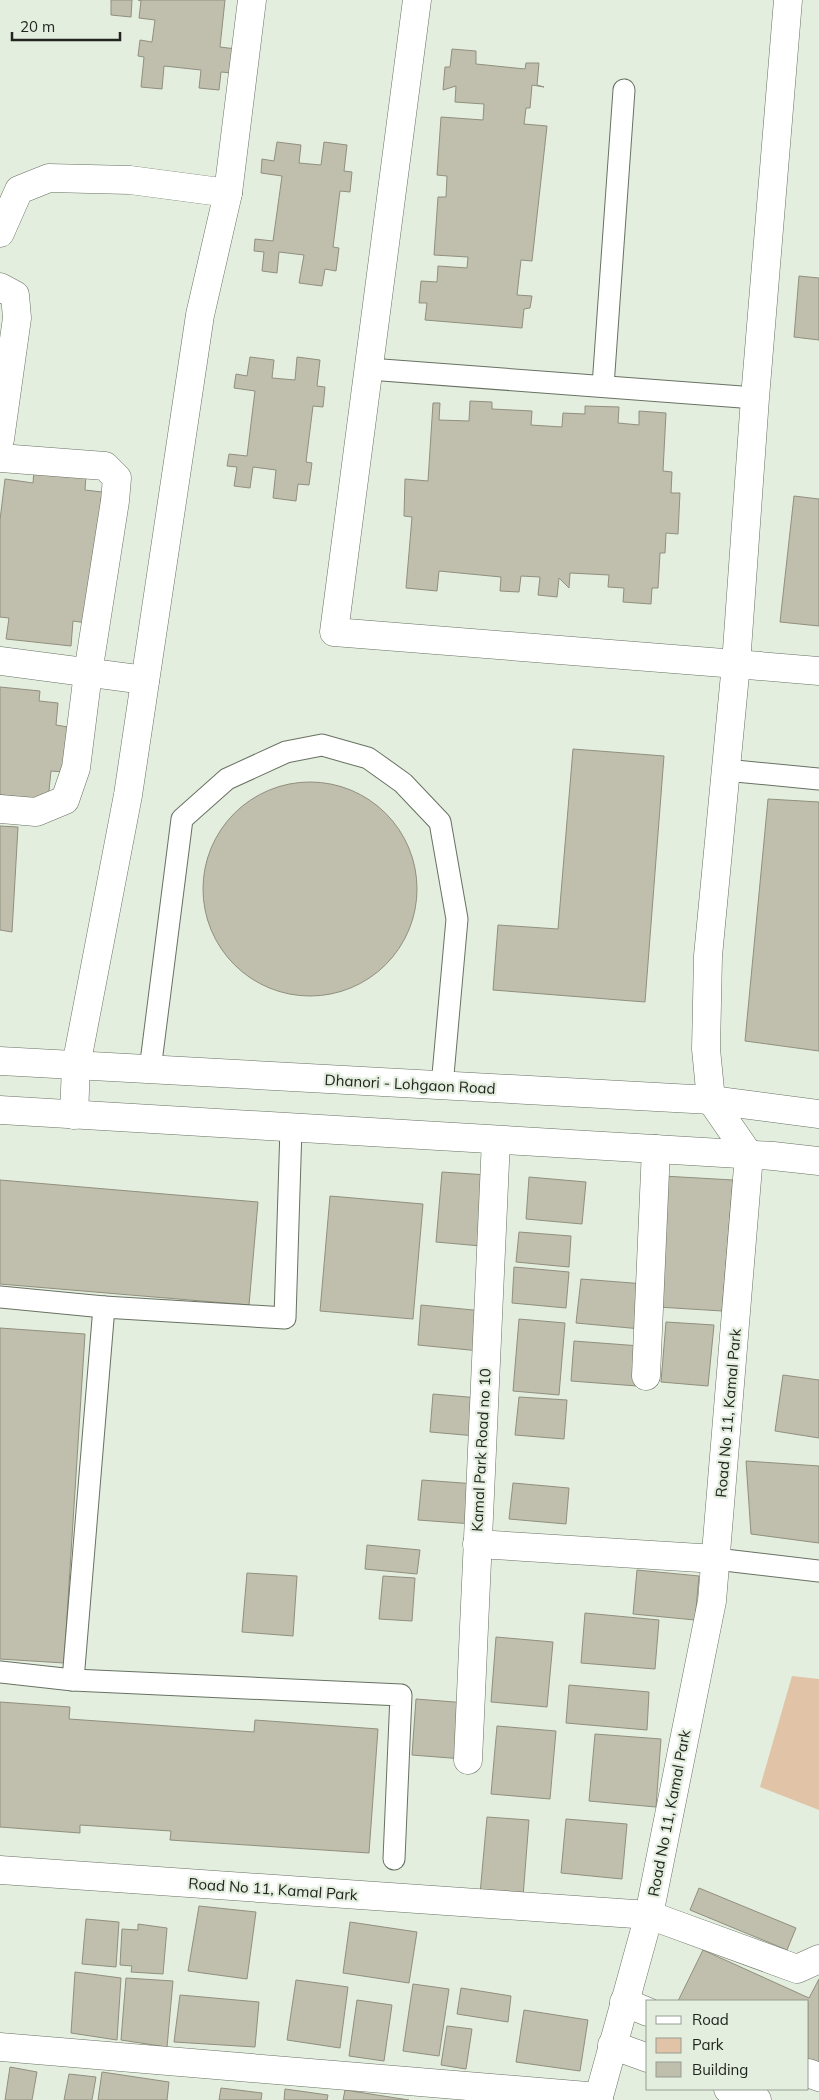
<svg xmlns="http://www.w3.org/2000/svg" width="819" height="2100" font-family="Mulish,sans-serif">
<rect width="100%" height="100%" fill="#e3eede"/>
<path fill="#e1c4a8" d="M792,1676l27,3v131l-59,-23z"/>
<g fill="#c0beac" stroke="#918f7e">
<path d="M111,0h21l-1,17 -20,-2z"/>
<path d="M138,0h87l-5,47 16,2 -3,24 -12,-1 -2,18 -20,-2 2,-18 -37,-4 -2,23 -21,-2 3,-30 -6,-1 2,-16 12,2 3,-22 -16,-2 2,-17z"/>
<path d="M452,49l24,2v13l49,5 1,-6h13l-2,22 7,2 -12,-2 -2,23h-4l-2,16 23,2 -15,135 -11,-1 -4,35 15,1 -2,12 -6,1 -2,19 -97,-8 2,-17h-8l2,-22 16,1 1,-16 29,2 1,-11 -34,-2 4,-58h8l1,-21 -10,-1 4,-58 42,3 1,-16 -29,-2 1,-16 -13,4 2,-23h5z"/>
<path d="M277,142l24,3 -2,18 22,2 3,-23 23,3 -3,26 8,1 -2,20 -10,-1 -7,56 6,1 -3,23 -11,-2 -3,17 -23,-3 5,-28 -25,-3 -2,21 -15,-2 2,-19 -10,-1 1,-12 18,2 9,-65 -21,-3 1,-14 12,2z"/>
<path d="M799,276l20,2v62l-25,-3z"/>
<path d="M250,357l24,3 -2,18 23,2 2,-23 23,3 -3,26 8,1 -2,20 -10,-1 -7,56 6,1 -3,22 -11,-1 -2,17 -23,-3 3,-28 -23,-3 -3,21 -16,-2 3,-19 -10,-1 2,-12 18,2 8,-65 -21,-3 2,-14 11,2z"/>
<path d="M470,401l22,1v7l40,2 -1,14 31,2 1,-14 22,1v-8l34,1 -1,16 21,2v-14l27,2 -3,58 9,1 -1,21h9l-2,41 -12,-1 -1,20h-5l-2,35h-6l-1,16 -28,-2 1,-14 -16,-1 1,-12 -39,-2 -1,15 -10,-10 -2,19 -19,-2 2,-18 -19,-1 -2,16 -19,-1 1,-14 -62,-6 -2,20 -31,-3 6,-71 -8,-1 1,-37 23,2 5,-78h7l-1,17 30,1z"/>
<path d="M34,470l52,5 -1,15 17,2 -15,131 -14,-2 -2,25 -65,-7 3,-21 -9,-1v-97l5,-41 28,4z"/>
<path d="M794,496l25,3v127l-39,-4z"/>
<path d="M0,687l40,4 -1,10 19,2 -2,22 12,2 -4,45 -13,-1 -3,29 -48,-5z"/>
<path d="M573,749l91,7 -19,246 -152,-12 5,-65 60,4z"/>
<circle cx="310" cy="889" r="107"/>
<path d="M768,799l51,3v249l-74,-10z"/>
<path d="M0,826l18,1 -6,105 -12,-2z"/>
<path d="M442,1172l46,3 -7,71 -45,-4z"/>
<path d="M663,1176l70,4 -11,131 -64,-4z"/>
<path d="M529,1177l57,5 -4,42 -56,-5z"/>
<path d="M0,1180l258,22 -9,103 -249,-21z"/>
<path d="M330,1196l93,8 -10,115 -93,-8z"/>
<path d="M519,1232l52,4 -2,31 -53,-5z"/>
<path d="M514,1267l55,5 -3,36 -54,-5z"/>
<path d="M581,1279l64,5 -4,45 -65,-6z"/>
<path d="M421,1305l63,6 -4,40 -62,-6z"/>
<path d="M519,1319l46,4 -6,72 -46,-4z"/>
<path d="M666,1322l48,3 -6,61 -47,-4z"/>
<path d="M0,1328l85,6 -21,329 -64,-4z"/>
<path d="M574,1341l66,5 -3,40 -66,-5z"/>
<path d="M783,1375l36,5v58l-44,-7z"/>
<path d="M433,1394l46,4 -3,38 -46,-4z"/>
<path d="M519,1397l48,3 -3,39 -49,-4z"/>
<path d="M746,1461l73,5v77l-68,-9z"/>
<path d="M422,1480l54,4 -3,40 -55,-4z"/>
<path d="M513,1483l56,5 -3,36 -57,-5z"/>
<path d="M367,1545l53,5 -3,24 -52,-5z"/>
<path d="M637,1570l62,6 -4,44 -62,-6z"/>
<path d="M247,1573l50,3 -4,60 -51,-4z"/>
<path d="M383,1576l32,2 -3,43 -33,-2z"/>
<path d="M585,1613l74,7 -4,49 -74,-6z"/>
<path d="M496,1637l57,5 -6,65 -56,-5z"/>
<path d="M569,1685l80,7 -2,38 -81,-7z"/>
<path d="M416,1699l51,4 -4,56 -51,-4z"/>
<path d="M0,1702l70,5 -1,12 185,13 1,-12 123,9 -9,124 -199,-13 1,-9 -91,-6v8l-80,-6z"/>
<path d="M497,1726l59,5 -6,68 -59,-5z"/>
<path d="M595,1734l66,5 -5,68 -67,-6z"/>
<path d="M487,1817l42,3 -6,77 -43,-3z"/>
<path d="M566,1819l61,5 -5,55 -61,-6z"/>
<path d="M699,1888l97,40 -9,22 -97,-40z"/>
<path d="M199,1906l57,6 -9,67 -59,-8z"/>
<path d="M86,1919l33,3 -3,45 -34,-3z"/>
<path d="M350,1922l67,10 -8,51 -66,-10z"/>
<path d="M138,1924l29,4 -4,46 -32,-2 1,-6 -12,-1 2,-36 16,1z"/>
<path d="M703,1950l106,48 10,-19v95l-11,-6v-67h-130z"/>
<path d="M75,1972l46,6 -4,62 -46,-7z"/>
<path d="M126,1978l47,3 -6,66 -46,-7z"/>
<path d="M296,1980l52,7 -8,61 -53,-8z"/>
<path d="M413,1984l36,5 -10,67 -36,-5z"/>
<path d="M461,1988l50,8 -3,26 -51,-8z"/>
<path d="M180,1995l79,7 -4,45 -81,-5z"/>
<path d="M357,2000l35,5 -8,56 -35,-5z"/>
<path d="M524,2010l64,10 -8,51 -64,-9z"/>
<path d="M447,2026l25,3 -6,40 -25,-4z"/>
<path d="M10,2067l27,5 -5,28h-27z"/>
<path d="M102,2072l67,10 -2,18h-69z"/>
<path d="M69,2074l27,3 -4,23h-28z"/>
<path d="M221,2088l41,5 -1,7h-42z"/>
<path d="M285,2089l43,6 -1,5h-43z"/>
<path d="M345,2090l64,10h-66z"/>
</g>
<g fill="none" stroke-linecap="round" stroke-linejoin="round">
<defs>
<g id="service">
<path d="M369,369l386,29"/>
<path d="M603,386l21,-296"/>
<path d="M725,770l94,9"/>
<path d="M150,1070l32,-251 45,-40 59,-27 36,-7 46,13 35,25 37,39 17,97 -15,167"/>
<path d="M0,1297l104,10"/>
<path d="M716,1559l103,12"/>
<path d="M0,1672l73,8 328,15 -7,164"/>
<path d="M73,1680l31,-373 181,11 6,-190"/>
</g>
<g id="minor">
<path d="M417,0l-83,632 402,32 19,-266 33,-398"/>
<path d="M0,233l19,-43 30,-12 81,2 98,13"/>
<path d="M0,287l15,8 2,23 -17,121"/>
<path d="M0,458l105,8 12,12 -2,23 -27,172 -12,95 -11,32 -29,12 -36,-3"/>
<path d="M0,661l145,19"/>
<path d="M74,1115l2,-49 52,-271 72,-480 28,-122 24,-193"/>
<path d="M646,1376l10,-227"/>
<path d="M477,1544l239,15"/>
<path d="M468,1760l28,-620"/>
<path d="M0,1870l649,45 63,-314 37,-446 -38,-55 -5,-51 2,-93 28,-292 83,7"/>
<path d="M624,2002l24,10"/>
<path d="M612,2045l36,13"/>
<path d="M0,2047l599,50"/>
<path d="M808,2073l11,4"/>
<path d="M728,2089l29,11"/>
<path d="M598,2100l51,-185 148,54 22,-10"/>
</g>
<g id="secondary">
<path d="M0,1061l711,39 108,14"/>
<path d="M0,1110l773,46 46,5"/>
</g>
</defs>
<use href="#service" stroke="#687162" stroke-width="23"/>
<use href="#minor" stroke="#687162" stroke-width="29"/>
<use href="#secondary" stroke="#687162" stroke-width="29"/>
<use href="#service" stroke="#fff" stroke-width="21"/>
<use href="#minor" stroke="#fff" stroke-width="28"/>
<use href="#secondary" stroke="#fff" stroke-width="28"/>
</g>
<g text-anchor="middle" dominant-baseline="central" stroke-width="4.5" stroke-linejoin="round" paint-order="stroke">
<g font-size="15" fill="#22251f" stroke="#e3eede">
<text transform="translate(410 1084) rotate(3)">Dhanori - Lohgaon Road</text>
<text transform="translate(728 1413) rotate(-85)">Road No 11, Kamal Park</text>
<text transform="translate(481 1450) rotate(-87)">Kamal Park Road no 10</text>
<text transform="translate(669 1813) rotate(-79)">Road No 11, Kamal Park</text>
<text transform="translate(273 1889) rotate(4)">Road No 11, Kamal Park</text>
</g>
</g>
<rect x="646" y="2000" width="162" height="90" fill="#e3eede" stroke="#969e92"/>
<rect x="656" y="2016" width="25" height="8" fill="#ffffff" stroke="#969e92"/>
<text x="692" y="2025" font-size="15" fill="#22251f">Road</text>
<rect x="656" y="2038" width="25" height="15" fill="#e1c4a8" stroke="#969e92"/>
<text x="692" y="2050" font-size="15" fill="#22251f">Park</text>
<rect x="656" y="2062" width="25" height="15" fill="#c0beac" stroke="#969e92"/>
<text x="692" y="2075" font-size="15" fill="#22251f">Building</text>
<path d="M12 32v8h108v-8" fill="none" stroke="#22251f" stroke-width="2.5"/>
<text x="20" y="32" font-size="15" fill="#22251f" stroke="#e3eede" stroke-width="4" paint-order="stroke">20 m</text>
</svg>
